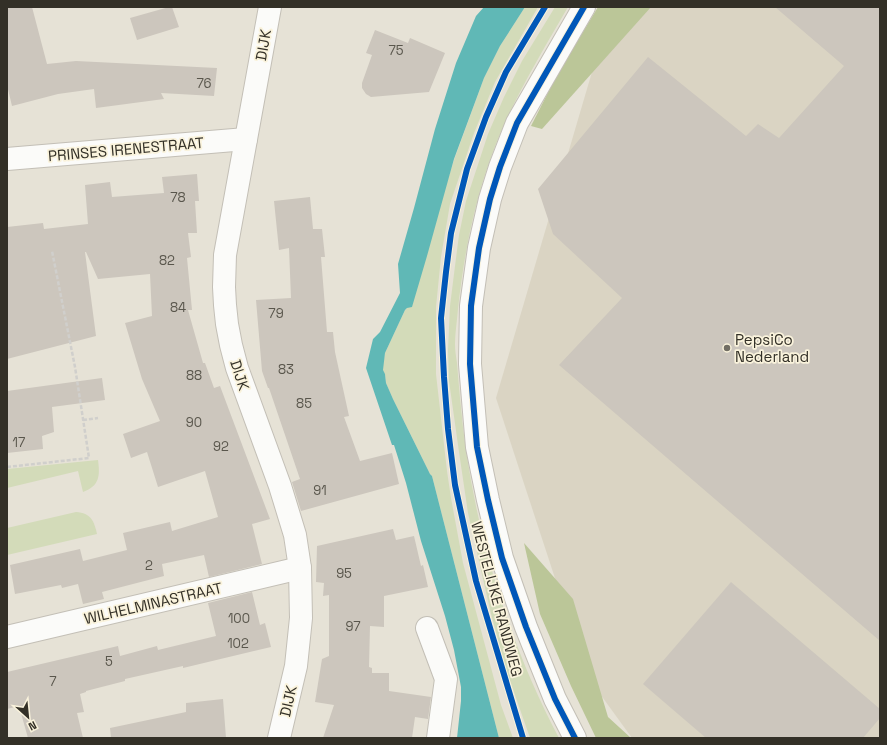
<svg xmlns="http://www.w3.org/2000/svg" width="887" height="745" font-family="'Space Grotesk',sans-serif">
<rect width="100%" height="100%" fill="#e6e2d6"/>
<path fill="#dad4c3" d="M620,7h260v731h-248l-45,-62 -91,-278 106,-360z"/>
<g fill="#d3dbb9">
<path d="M525,7h13l-43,75 -21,51 -24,71 -9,53 -5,50v67l11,97 4,27 12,65 38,142 12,33h-14l-67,-262 -2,-2 -37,-75 -7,-16 -1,-9 -3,-4 3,-17 20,-43 2,-2 47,-148 30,-82 16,-32z"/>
<path d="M555,7h13c-26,45 -53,89 -72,137 -21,53 -32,109 -38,165 -1,12 -3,24 -3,35 0,6 1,13 2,19 1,12 2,24 3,35 10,117 44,236 99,340h-29l-23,-66 -16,-58 -23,-101 -9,-61 -10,-71 -1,-31 2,-44 5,-40 4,-31 7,-34 22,-67 16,-37 18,-36z"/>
<path d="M98,460c2,15 2,26 -15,32l-5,-21 -71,17v-19z"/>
<path d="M76,512c15,1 18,9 21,22l-90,21v-27z"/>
</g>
<g fill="#bbc698">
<path d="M598,7h53l-109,122 -11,-3 26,-51z"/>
<path d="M524,543l49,56 35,118 23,21h-35l-25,-52 -31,-72z"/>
</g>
<path fill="#60b8b6" d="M484,7h41l-25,39 -16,32 -30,81 -27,97 -15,51 -5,1 -2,2 -20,43 -2,17 2,4 1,9 7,16 37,75 2,2 67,262h-42l4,-37v-14l-7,-37 -9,-34 -24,-75 -15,-58 -12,-38h-2l-26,-77 7,-29 7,-7 20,-39 -2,-29 16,-56 21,-79 21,-66 20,-47z"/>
<g fill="#ccc6bd">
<path d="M7,7h25l15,57 29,-3 141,7 -3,28 -53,-3 3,6 -68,9 -2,-19 -36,5 -46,12 -5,-21z"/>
<path d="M169,7h3l7,20 -42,13 -7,-22z"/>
<path d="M775,7h105v634l-321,-276 63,-67 -69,-64 -15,-45 110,-132 98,79 12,-12 21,14 65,-72z"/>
<path d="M375,30l33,13 2,-5 35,15 -16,39 -58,5 -5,-3 -4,-6v-5l10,-28 -6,-2z"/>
<path d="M197,174l2,27h-4l2,32h-9l3,24 -4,1 5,52h-4l15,53h2l9,25 6,-2 50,133 -18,5 10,40 -53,13 -5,-22 -42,9 2,12 -62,16 2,7 -21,5 -5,-20 -16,4 -1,-3 -46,9 -5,-29 70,-16 3,12 44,-11 -4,-17 47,-11 2,9 46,-14 -13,-46 -47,16 -11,-35 -16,6 -8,-24 37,-13 -18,-42 -17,-56 27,-7 -2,-42 -52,5 -12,-27h-1l11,84 -89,23v-132l36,-4 1,6 44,-5 -3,-39 25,-3 2,15 52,-4 -2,-16z"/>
<path d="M310,197l3,32h9l3,28h-4l6,75h6l2,20 14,64 -5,1 16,44 32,-8 7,31 -98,27 -9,-29 8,-3 -31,-91h-1l-6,-17 -6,-71 35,-2 -2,-50 -10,2 -5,-49z"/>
<path d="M102,378l3,22 -53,7 2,25 -12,4 1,13 -36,4v-62z"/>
<path d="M393,529l3,11 18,-4 7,30 2,-1 5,22 -44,9v31l-14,-1 -1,41 3,1v5h17v18l42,6 -3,22 -13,-2 -3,21h-89l11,-33 -19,-3 7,-43 7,-3v-61l-6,1 1,-13 -8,-1 1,-36z"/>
<path d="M731,582l149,127v9l-17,20h-157l-63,-54z"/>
<path d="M252,592l8,33 5,-2 6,24 -88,21v-2l-58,13v2l-39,10v1l-6,2 4,18 -7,1 6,25h-55l-9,-32 -12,3v-37l111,-26 2,10 37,-10 1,4 58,-14 -8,-33z"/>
<path d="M223,699l3,39h-115l-1,-10 76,-16v-9z"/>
</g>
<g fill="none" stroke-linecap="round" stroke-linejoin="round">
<defs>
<g id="minor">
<path d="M270,7l-45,248 -1,32 1,18 2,19 4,21 6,23 43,118 15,49 5,33 1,50 -5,48 -17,72"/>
<path d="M7,159l239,-20"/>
<path d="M427,628l19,51 -8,59"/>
<path d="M7,637l293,-69"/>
</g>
<path id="tertiary" d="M575,738l-20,-39 -29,-72 -24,-69 -14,-58 -11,-53 -7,-83 1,-58 8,-58 11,-49 10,-32 17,-44 67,-116"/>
</defs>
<use href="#minor" stroke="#c3bfb6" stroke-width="24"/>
<use href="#tertiary" stroke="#c3bfb6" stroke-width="24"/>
<g stroke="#d0cfcc" stroke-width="2.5" stroke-dasharray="4 2" stroke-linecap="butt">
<path d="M83,420l15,-2"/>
<path d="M7,467l82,-9 -14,-91 -23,-116"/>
</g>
<use href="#minor" stroke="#fbfbf9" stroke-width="22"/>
<use href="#tertiary" stroke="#fbfbf9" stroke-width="22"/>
<defs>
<g id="cycleway">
<path d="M523,738l-47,-157 -21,-96 -7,-56 -4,-52 -3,-59 5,-46 5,-39 16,-64 19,-52 20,-45 39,-65"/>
<path d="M575,738l-20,-39 -29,-72 -24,-69 -14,-58 -11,-53 -7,-83 1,-58 8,-58 11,-49 10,-32 17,-44 67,-116"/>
</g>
</defs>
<use href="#cycleway" stroke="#faf3dc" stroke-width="8"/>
<use href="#cycleway" stroke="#0057b8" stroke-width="6"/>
</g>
<circle fill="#726e64" stroke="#faf3dc" stroke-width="1.5" cx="727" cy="348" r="4"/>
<g text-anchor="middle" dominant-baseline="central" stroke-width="3.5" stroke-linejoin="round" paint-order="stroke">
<g font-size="13" fill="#59564c">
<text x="396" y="50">75</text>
<text x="204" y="83">76</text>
<text x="178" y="197">78</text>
<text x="167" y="260">82</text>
<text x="178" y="307">84</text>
<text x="276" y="313">79</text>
<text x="286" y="369">83</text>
<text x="194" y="375">88</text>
<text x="304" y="403">85</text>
<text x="194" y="422">90</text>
<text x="19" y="442">17</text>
<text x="221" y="446">92</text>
<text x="320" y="490">91</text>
<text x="149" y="565">2</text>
<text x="344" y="573">95</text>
<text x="239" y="618">100</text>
<text x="353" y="626">97</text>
<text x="238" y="643">102</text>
<text x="109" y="661">5</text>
<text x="53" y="681">7</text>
</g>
<g font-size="15" fill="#333027" stroke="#faf3dc">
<text transform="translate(263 45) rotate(-80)">DIJK</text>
<text transform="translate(126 149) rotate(-5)">PRINSES IRENESTRAAT</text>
<text transform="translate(240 375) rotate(72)">DIJK</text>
<text transform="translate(497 599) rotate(75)">WESTELIJKE RANDWEG</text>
<text transform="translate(153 603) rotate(-13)">WILHELMINASTRAAT</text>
<text transform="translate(288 701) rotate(-77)">DIJK</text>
</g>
<g font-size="15" fill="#333027" stroke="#faf3dc" text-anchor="start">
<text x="735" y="339">PepsiCo<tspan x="735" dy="17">Nederland</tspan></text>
</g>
</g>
<rect width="887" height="745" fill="none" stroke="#333027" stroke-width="16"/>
<g transform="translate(28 717) rotate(153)" stroke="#faf3dc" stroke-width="3" paint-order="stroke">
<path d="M0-3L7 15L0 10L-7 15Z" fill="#333027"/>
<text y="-6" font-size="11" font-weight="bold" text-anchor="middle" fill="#333027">N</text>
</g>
</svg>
